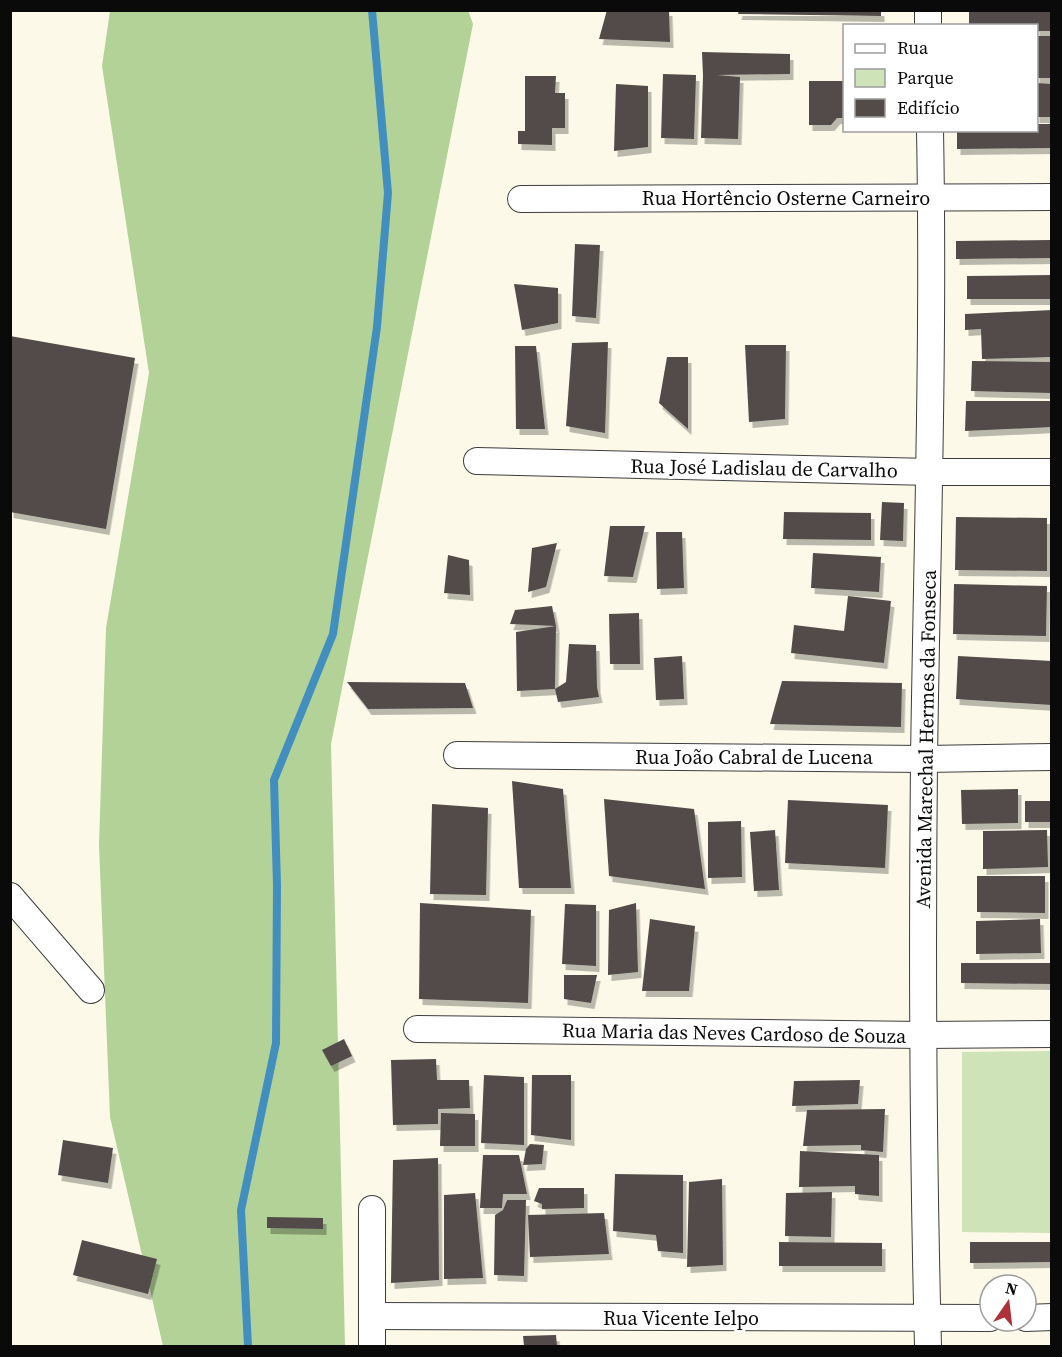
<svg xmlns="http://www.w3.org/2000/svg" width="1062" height="1357" font-family="'Source Serif 4',serif">
<defs>
<filter id="shadow"><feDropShadow dx="3.5" dy="6" stdDeviation="0" flood-color="#0004"/></filter>
</defs>
<rect width="100%" height="100%" fill="#fdf9e9"/>
<path fill="#cee3b7" d="M1051,1051v182l-89,-1v-180z"/>
<path fill="#b3d298" d="M468,10l5,14 -142,720 14,602h-182l-53,-229 -11,-272 7,-217 43,-255 -47,-307 8,-55z"/>
<g fill="none" stroke-linecap="round" stroke-linejoin="round">
<path stroke="#418ebf" stroke-width="8" d="M248,1346l-7,-136 35,-167 1,-158 -3,-105 59,-146 44,-307 11,-134 -16,-183"/>
</g>
<g fill="#524b48" filter="url(#shadow)">
<path d="M607,10h62l1,32 -71,-3z"/>
<path d="M739,10h142v6l-143,-2z"/>
<path d="M969,10h83v21h-16v-5h-67z"/>
<rect x="1036" y="36" width="16" height="42"/>
<path d="M702,52l88,2v20l-73,1 23,2 -2,62 -37,-1 2,-62z"/>
<path d="M663,74l33,1 -2,64 -33,-1z"/>
<path d="M525,76h31l-1,17h10v35h-13v17l-34,-1v-13h7z"/>
<path d="M809,81h35v37h-7l-6,7h-22z"/>
<path d="M1036,83l16,1v33h-16z"/>
<path d="M616,84l32,2v61l-34,4z"/>
<path d="M1036,124h16v24l-95,1v-19h79z"/>
<path d="M1052,240v18l-96,1v-18z"/>
<path d="M575,244l25,1 -4,73 -24,-2z"/>
<path d="M1052,275v24h-85v-23z"/>
<path d="M514,284l44,4v35l-36,7z"/>
<path d="M1052,310v47l-70,2 -1,-30 -16,1v-16z"/>
<path d="M10,336l125,22 -29,171 -96,-17z"/>
<path d="M608,342l-3,91 -39,-7 6,-83z"/>
<path d="M745,345h41l-1,74 -36,3z"/>
<path d="M515,346h21l9,83h-29z"/>
<path d="M667,357h21v72l-29,-26z"/>
<path d="M972,361l79,1v31l-80,-2z"/>
<path d="M966,401h85l1,26 -87,4z"/>
<path d="M882,502l22,1 -1,38 -23,-1z"/>
<path d="M784,512l87,1v27l-88,-1z"/>
<path d="M956,517l91,1v53l-92,-1z"/>
<path d="M610,526h35l-12,51 -29,-1z"/>
<path d="M656,532h26l2,56 -27,1z"/>
<path d="M557,543l-11,44 -18,5 4,-44z"/>
<path d="M813,553l68,4 -2,35 -68,-4z"/>
<path d="M448,555l21,5 1,35 -26,-2z"/>
<path d="M954,584l93,2 -1,50 -93,-2z"/>
<path d="M848,596l43,5 -7,62 -93,-10 3,-28 50,6z"/>
<path d="M552,606l4,20 -1,63 11,-7 3,-38 27,1 1,42 2,10 -41,5 -3,-13 -38,2 -1,-59 40,-6 -46,-2 5,-14z"/>
<path d="M639,613l1,51h-30l-1,-50z"/>
<path d="M682,656l2,43 -28,1 -2,-42z"/>
<path d="M958,656l94,5v44l-96,-6z"/>
<path d="M782,681l120,2 -1,44 -131,-3z"/>
<path d="M347,682l118,1 8,25 -105,1z"/>
<path d="M512,781l51,8 8,99h-52z"/>
<path d="M1018,789v34l-56,1 -1,-34z"/>
<path d="M604,799l90,10 11,80 -96,-13z"/>
<path d="M788,800l100,5 -3,63 -100,-5z"/>
<rect x="1025" y="801" width="27" height="21"/>
<path d="M432,804l56,4 -2,87 -56,-1z"/>
<path d="M741,821l1,56 -34,1v-56z"/>
<path d="M775,830l4,60 -25,1 -4,-59z"/>
<path d="M1047,830l1,37 -65,2v-38z"/>
<path d="M977,876h68v37l-68,-1z"/>
<path d="M420,903l111,7 -3,93 -109,-4z"/>
<path d="M636,903l2,69 -30,3 1,-65z"/>
<path d="M565,904l31,1v61l-34,-2z"/>
<path d="M650,919l45,7 -6,65h-47z"/>
<path d="M1040,919l1,34 -65,1v-33z"/>
<path d="M961,963h91v21l-91,-1z"/>
<path d="M564,975h33l-6,28 -27,-4z"/>
<path d="M344,1039l8,17 -21,10 -9,-16z"/>
<path d="M436,1059l1,21h32l1,28 -32,1v15l-45,1 -2,-65z"/>
<path d="M484,1075l40,2v68l-43,-2z"/>
<path d="M532,1075h39v65l-40,-5z"/>
<path d="M860,1080l-2,24 -66,2 2,-25z"/>
<path d="M885,1109l-2,43 -22,-2v-5l-58,1 4,-36z"/>
<path d="M441,1113l34,1v32h-35z"/>
<path d="M63,1140l50,8 -5,35 -50,-8z"/>
<path d="M530,1144l14,1 -2,19 -19,1 3,-16z"/>
<path d="M800,1151l79,4v41l-24,-2v-8l-56,1z"/>
<path d="M483,1155h36l8,39h-24l-1,14h-22z"/>
<path d="M438,1158l1,122 -48,3 2,-123z"/>
<path d="M615,1174l68,1v78l-25,-2 -2,-16 -43,-4z"/>
<path d="M722,1179l1,86 -36,2 2,-85z"/>
<path d="M539,1188h45v20l-42,1v-5l-8,-3z"/>
<path d="M832,1192l-1,45 -46,-1 1,-43z"/>
<path d="M475,1193l8,85 -39,1v-84z"/>
<path d="M507,1200h19l-2,76 -30,-1 1,-60 8,-5z"/>
<path d="M604,1213l5,41 -79,3 -2,-42z"/>
<path d="M267,1217l56,1v11l-56,-1z"/>
<path d="M82,1240l75,19 -9,35 -75,-19z"/>
<path d="M779,1242l103,1v23h-103z"/>
<path d="M970,1242h82v20l-82,1z"/>
<path d="M556,1335l1,11h-33l-1,-10z"/>
</g>
<g fill="none" stroke-linecap="round" stroke-linejoin="round">
<defs>
<g id="minor">
<path d="M928,10v16"/>
<path d="M521,199l531,-2"/>
<path d="M477,461l454,11h121"/>
<path d="M457,755l467,4 128,-2"/>
<path d="M10,896l81,94"/>
<path d="M417,1029l505,6 130,-1"/>
<path d="M372,1316l618,2"/>
<path d="M1026,1318l26,-1"/>
<path d="M372,1346v-137"/>
<path d="M928,1346c-5,-195 -6,-390 -4,-586 3,-210 10,-420 6,-630"/>
</g>
</defs>
<use href="#minor" stroke="#3d3d3d" stroke-width="28"/>
<use href="#minor" stroke="#fff" stroke-width="26"/>
</g>
<g text-anchor="middle" dominant-baseline="central" stroke-width="6" stroke-linejoin="round" paint-order="stroke">
<g font-size="20" fill="#0a0a0a" stroke="#fff">
<text x="786" y="198">Rua Hortêncio Osterne Carneiro</text>
<text transform="translate(764 468) rotate(1)">Rua José Ladislau de Carvalho</text>
<text transform="translate(926 739) rotate(-89)">Avenida Marechal Hermes da Fonseca</text>
<text x="754" y="757">Rua João Cabral de Lucena</text>
<text transform="translate(734 1033) rotate(1)">Rua Maria das Neves Cardoso de Souza</text>
<text x="681" y="1318">Rua Vicente Ielpo</text>
</g>
</g>
<rect width="1062" height="1357" fill="none" stroke="#0a0a0a" stroke-width="24"/>
<rect x="843" y="24" width="195" height="108" fill="#ffffff" stroke="#9d9d9d" stroke-width="1.5"/>
<rect x="855" y="44" width="30" height="9" fill="#ffffff" stroke="#9d9d9d" stroke-width="1.5"/>
<text x="897" y="54" font-size="18" fill="#0a0a0a">Rua</text>
<rect x="855" y="69" width="30" height="18" fill="#cee3b7" stroke="#9d9d9d" stroke-width="1.5"/>
<text x="897" y="84" font-size="18" fill="#0a0a0a">Parque</text>
<rect x="855" y="99" width="30" height="18" fill="#524b48" stroke="#9d9d9d" stroke-width="1.5"/>
<text x="897" y="114" font-size="18" fill="#0a0a0a">Edifício</text>
<g transform="translate(1008 1303) rotate(14)"><circle r="28" fill="#ffffff" stroke="#9d9d9d" stroke-width="1.5"/>
<path d="M0-4.5L10 22L0 15L-10 22Z" fill="#ac3138"/>
<text y="-9" font-size="16" font-weight="bold" text-anchor="middle" fill="#0a0a0a">N</text>
</g>
</svg>
